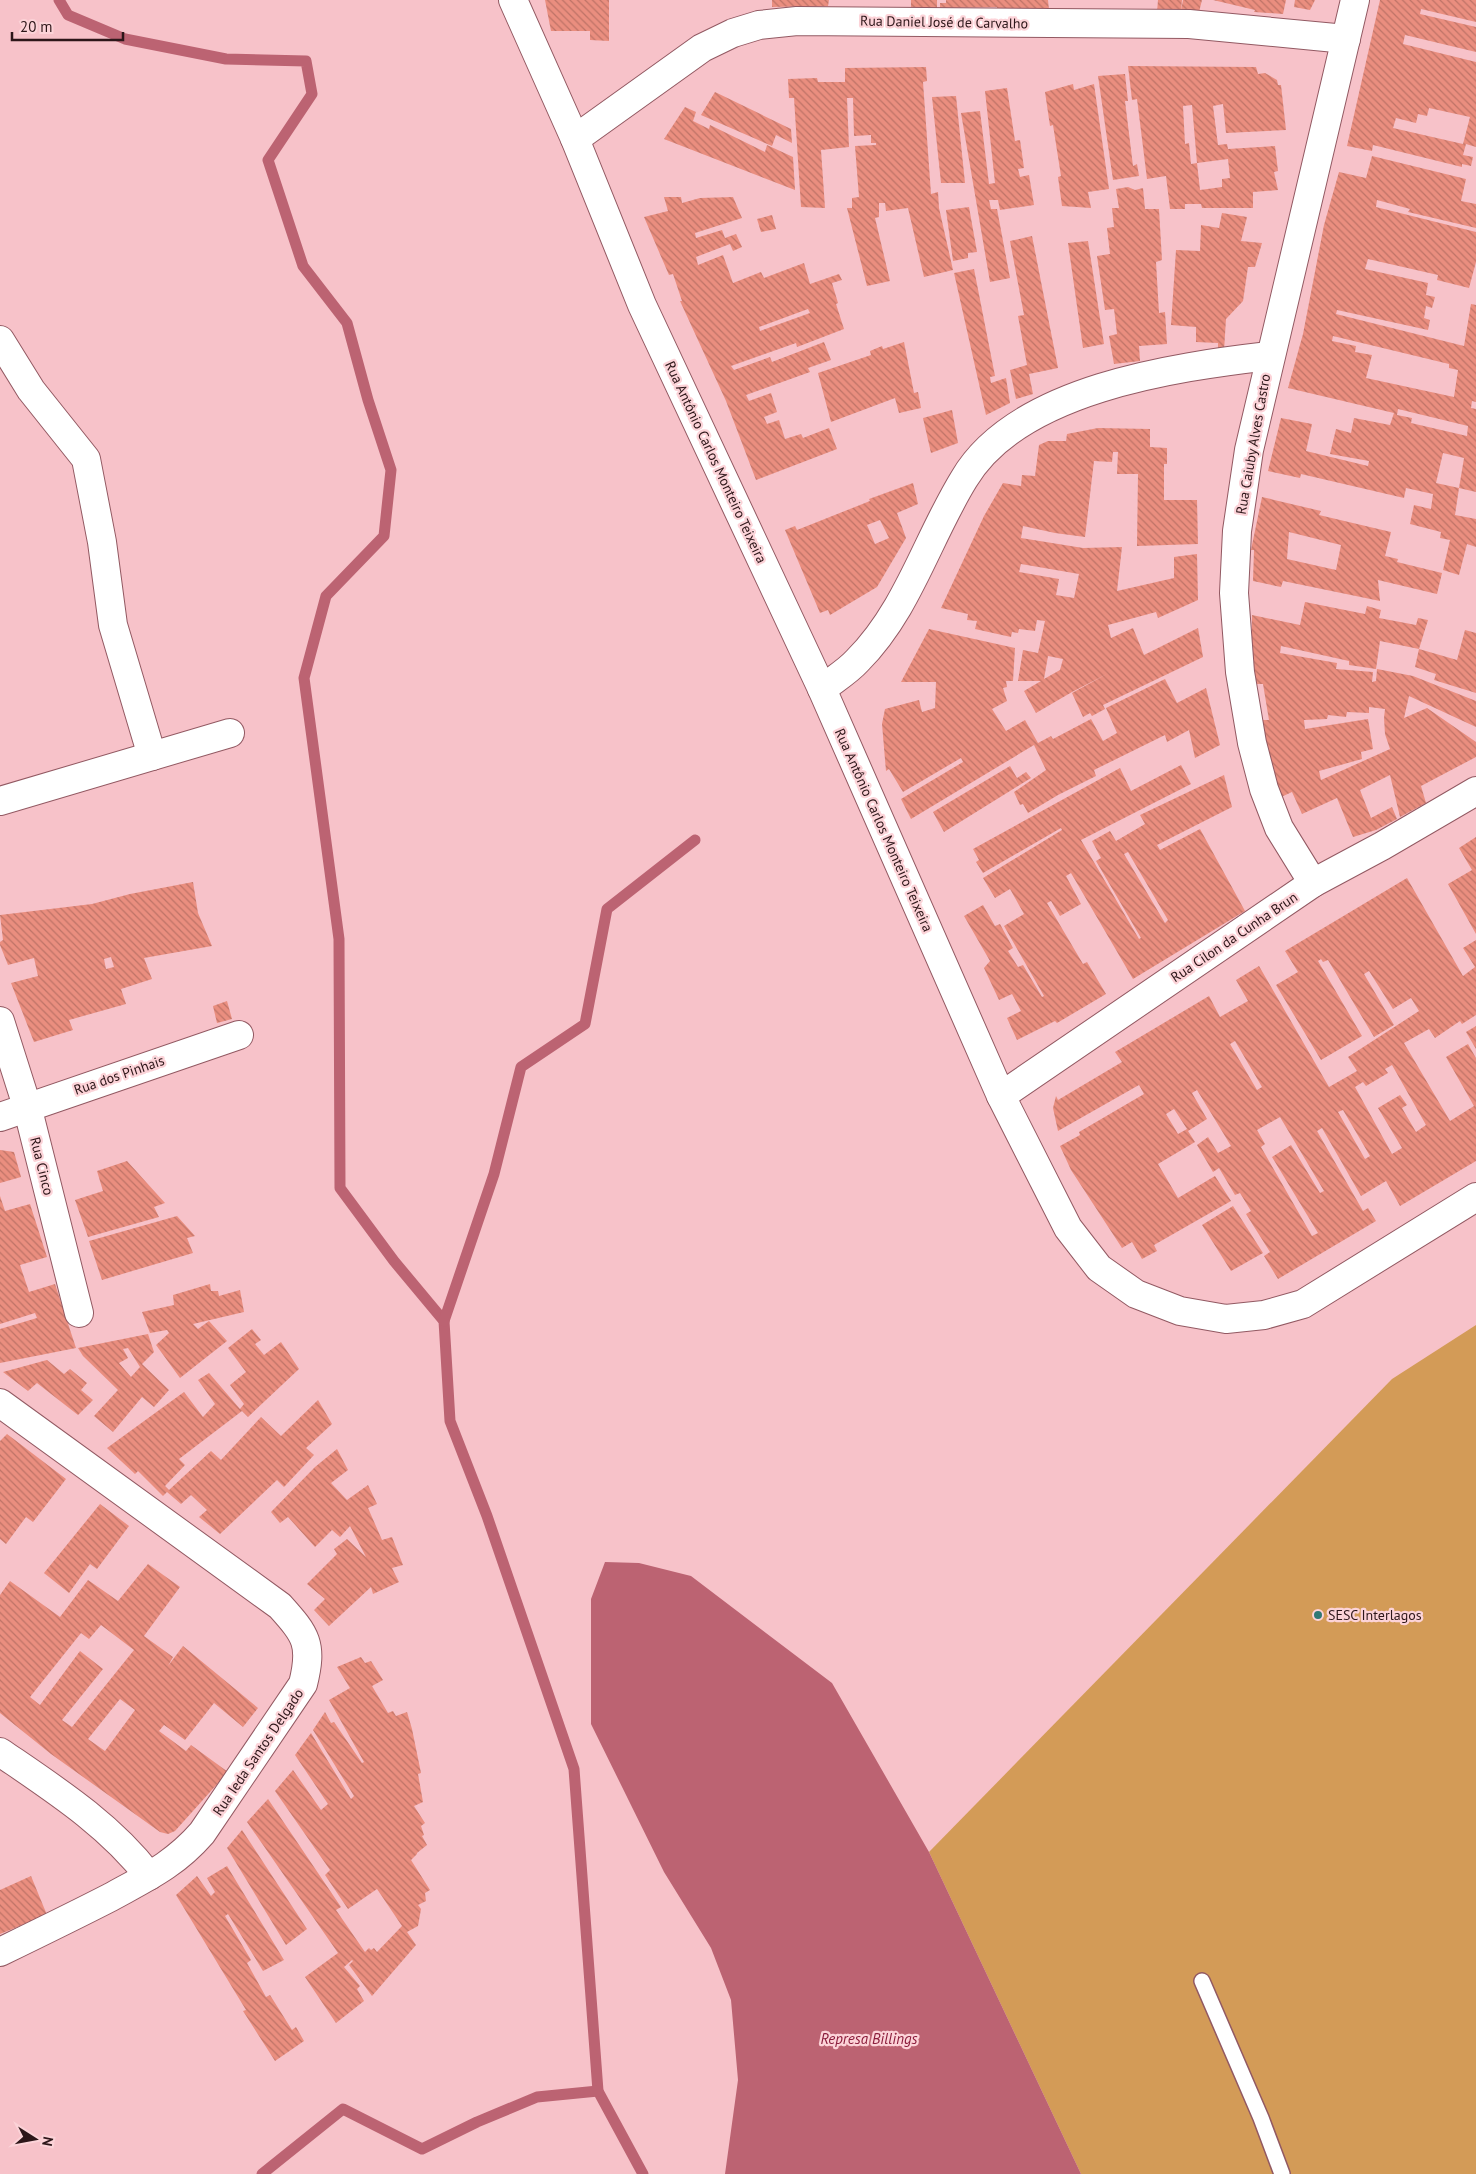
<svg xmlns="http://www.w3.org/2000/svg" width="1476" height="2174" font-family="'PT Sans',sans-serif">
<defs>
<pattern id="building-back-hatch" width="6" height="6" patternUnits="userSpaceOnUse" patternTransform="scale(1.25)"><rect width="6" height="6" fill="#ea8e7f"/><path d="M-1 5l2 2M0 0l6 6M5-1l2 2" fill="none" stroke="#be7367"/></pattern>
</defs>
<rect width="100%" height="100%" fill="#f7c2c9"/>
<path fill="#d39b57" d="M1476,1325v849h-395l-152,-322 463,-473z"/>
<path fill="#bc6372" d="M605,1562l34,1 52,13 141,107 97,169 152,322h-356l13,-94 -7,-80 -20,-52 -47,-76 -73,-148v-125z"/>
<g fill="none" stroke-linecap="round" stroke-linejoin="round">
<g stroke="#bc6372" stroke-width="11">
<path d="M59,0l9,15 57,24 101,20 80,2 6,33 -44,66 35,106 44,57 21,77 23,70 -7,66 -58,60 -22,82 35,261 1,249 54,73 50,60 6,100 37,95 87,253 24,322 45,83"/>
<path d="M444,1321l50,-147 27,-107 64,-43 22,-115 88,-69"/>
<path d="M262,2174l81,-65 79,40 55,-27 60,-25 61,-6"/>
</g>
</g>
<g fill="url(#building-back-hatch)" fill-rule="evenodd">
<path d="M545,0h64v41l-19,-1v-9h-39z"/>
<path d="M772,0h57l-1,6 -56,1z"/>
<rect x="911" y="0" width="26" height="8"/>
<path d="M946,0h102l1,10h-52v-3l-57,1v-5h6z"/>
<path d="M1158,0h24l-1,11 2,-11h19l-3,12h-42z"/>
<path d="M1213,0h73l-3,14 -29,-2 1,-2z"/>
<path d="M1295,0h20l-5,10 -16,-3z"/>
<path d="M1380,0h96v22l-55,-13 -1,5 56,13v25l-71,-17 -2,9 73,18v85l-10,-3 -3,11 10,2 -2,9 -9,-2v3l-89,-22 -1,6 -25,-5zM1429,108l41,9 -7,27 -70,-16 3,-10 20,5 2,-9 9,2z"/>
<path d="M1128,66l128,1 2,7 7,-1 12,7 1,5h3l5,45 -60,3 -3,-29 -10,2 5,39 9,-1 1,5 47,-3 3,25 -4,1 4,18 -25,2v16h-51l-1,-4h-16v5h-15l-4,-33 -19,3 -10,-80 -5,1zM1192,105l5,58 31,-4 2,19 -8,1v8l-22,3 -3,-27 -6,1 -2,-21 -4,1 -2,-38z"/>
<path d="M926,67l1,14 -4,1 8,112 7,-2 1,16 14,62 -29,7 -16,-69 -22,3 -1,-8h-6v14l-4,1 15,63 -23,5 -20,-78h5v-10l7,-1 -4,-51 21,-1v-2h-5v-8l-17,1 -1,-38h-6l2,49 -28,3 4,58 -24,-1 -7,-109h-5l-1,-19 29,-1 1,4h27v-14z"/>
<path d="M1125,74l3,27h-3l8,65 4,-2 2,12 -26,4 -15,-104z"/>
<path d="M1073,84l1,6 20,-6 15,105 -21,3 3,16 -29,-2 -4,-29 3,-1 -8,-51 -3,1 -5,-34z"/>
<path d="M1007,88l8,53 5,-1 4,28 -6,1 2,8 9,-2 5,30 -34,5 -2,-10h-9l2,9h6l13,69 -20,4 -29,-169 19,-2 9,73 6,-1 -10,-92z"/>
<path d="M715,92l76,37 1,14 -16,-8 -4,11 -71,-31z"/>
<path d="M956,96l9,87h-24l-9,-86z"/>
<path d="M685,107l11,5 -3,9 16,8 1,-4 55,27 2,-7 26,12 2,33 -131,-51z"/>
<path d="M1372,156l94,23 -5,22 15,3v24l-68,-16 2,-3 -33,-9 -1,7 100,25v30l-7,26 -32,-8 1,-5 -70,-16 -3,10 63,14 -2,12 9,2 -3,11 -6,-2 -2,12 6,2 -2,10 -91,-20 -1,4 128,32 7,-42 5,1v97l-4,-1 -1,7 5,1v83l-17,-4 -4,27 21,4v28l-9,-3 -8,31 -16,-5 7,-30 -10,-2 1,-6 -31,-8 4,-19 17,4 2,-15 -27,-6 -2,10 -103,-24 -1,4 -32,-7 13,-53 31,6 -6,27 62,15 1,-5 -39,-7 6,-25 15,4 3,-15 36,7 4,-12 -106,-25 15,-54 21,-109 15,-53 27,6zM1333,336l116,28v4l9,2 -4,27 -88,-19 6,-23 -17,-3 1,-6 -24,-5zM1398,409l70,17 -1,10 -56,-13 1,-5 -15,-3zM1443,453l21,5 -5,30 -23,-5z"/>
<path d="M1128,187l7,3 8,-2 2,21h14l3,51 -6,2 3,51 6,-1 2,32 -28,2 1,15 -26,3 -5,-28 8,-2 -3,-25 -9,1 -8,-54 13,-2 -3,-26 7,-1 -2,-19h7l-3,-19z"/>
<path d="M664,197h17l1,6 18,-5 33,-1 9,21 -47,15 1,5 26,-8 3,8 11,-4 6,13 -9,4 -3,-7 -34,13 2,8 25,-10 10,28 28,-11 3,6 40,-15 6,21 29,-10 3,6 -10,3 6,20 -2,1 8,25 -47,18 -1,-4 -65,23 3,4 36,-13 2,5 52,-20 7,18 -23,8 2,4 -64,23 3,6 22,-8 6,19 -13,5 3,7 12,-4 6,19 16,-5 2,4 26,-10 8,21 -81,31 -30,-79 -46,-100h2l-9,-27 -4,1 -25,-58 24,-6zM808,309l2,4 -50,18 -1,-4z"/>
<path d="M969,207l8,45 -9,1v5l-15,3 -7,-51z"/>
<path d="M1222,213l25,4 -6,24 21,2 -7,24h-7l-5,34 -17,18 -2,32h-6v-8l-22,-1v-15l-25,-2 5,-75 24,1 1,-26 18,3z"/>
<path d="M772,215l4,14 -15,3 -4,-13z"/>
<path d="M1032,236l26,132 -29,6 4,20 -17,5 -6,-29 17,-5 -9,-49 6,-1 -14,-74z"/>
<path d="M1088,241l16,103 -21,4 -15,-105z"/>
<path d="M974,269l21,107 -5,1 1,6 15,-5 4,25 -24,12 -32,-142z"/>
<path d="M904,342l10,51 4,-1 3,16 -22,5 -4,-15 -64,24 -13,-49 53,-18 -1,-4 12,-5 1,3z"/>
<path d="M952,410l6,33 -27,10 -8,-35z"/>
<path d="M1098,428l52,1v18l17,1v16h-3v36h33l1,44 -61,2 1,-72h-21l1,-22h-5l-1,10 -18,-1 -9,76 -30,-4 -32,-7 -2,12 62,10 39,-1 -5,44 57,-13v-21l23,-3 1,46 -40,18 -2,-6 -48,13 3,13 22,-10 11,27 54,-27 5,29 -100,48 2,4 -13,7 -2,-3 -7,4 -11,-24 35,-19 -35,18 -36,21 -12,-22 17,-10h-23l5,-31 15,3 7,-32 -8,-1 -2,11 -16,-2 -1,4 -6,-1 -1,5 -36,-8 2,-8 -10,-1 1,-6 -27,-6 43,-92 19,-33 18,3 1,-11 13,1 4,-31 9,-4h18l1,-7zM1021,564l58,10 -5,24 -18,-3 3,-16 -40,-7zM1048,656l15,3 -3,11 -16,9z"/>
<path d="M913,483l5,21 -21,9 9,25 -29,49 -47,28 -2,-5 -8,3 -35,-83 10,-4 2,4 73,-29 -1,-2zM880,520l9,18 -14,6 -8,-19z"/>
<path d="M1262,497l59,14 -2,4 72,17 -6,24 13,3 -1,3 45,11 -5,21 -59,-14 2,21 -97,-20 -2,6 -28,-6 1,-31h-3zM1289,532l52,13 -5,25 -49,-11z"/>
<path d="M1305,602l60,12 2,-8 14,4 -2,8 37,7 2,-7 10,2 -9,29 38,11 8,-30 11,3v60l-42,-13 2,-6 -21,-7 4,-18 -39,-8 -4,28 -27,-4v-4l-68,-15 -1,7 57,10 -1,6 37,3 -1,10 4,-1 1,-12 36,7 63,25v26l-67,-31 -5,22 23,-10 49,34v15l-55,29 5,17 -26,14 -10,-42 -30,15 11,28 21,-11 5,12 -21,11 -23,7 -16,-39 -35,16 -10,-22 -13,6 -19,-78h9l-6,-36h-7l-4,-36v-33l48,10zM1369,707l16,2 -1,9 1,16 5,15 -69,31 -2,-9 43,-12 -1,-7 12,-3 -5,-30 -63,10 -1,-9 23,-1 1,-4 18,2 1,-5 22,1z"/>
<path d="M929,629l86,19 -2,33h-7l1,6 -4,1 4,13 -15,8 14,22 19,-11 13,23 13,-7 2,3 38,-20 12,22 14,-8 -11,-25 59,-29 12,24 29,-15 14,57 -25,13 -6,-28 -22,12 -2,-7 -71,35 2,6 -38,19 -30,18 -5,-9 -3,1 -6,-13 32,-22 -12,-25 -123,74 -10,-20 62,-37 -2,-4 -58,34 -14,-23 -3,2 -4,-47 3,-15 34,-9 3,12 13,-4 1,-26h-35z"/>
<path d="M1181,765l10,19 -110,56 58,99 2,-1 -45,-77 5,-3 -9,-17 18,-10 6,10 29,-17 -5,-9 84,-40 8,32 -75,38 3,5 40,-21 45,82 -112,68 -62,-106 -5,3 15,28 -21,12 -9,-15 -4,2 36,61 4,-2 19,32 -49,29 -2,-2 -38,19 -10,-22 14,-7 -9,-17 -13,6 -15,-32 6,-7 -26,-45 19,-11 12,21 5,-2 13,24 -5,3 10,16 5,-2 19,32 2,-1 -40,-70 20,-12 -14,-25 -15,9 -12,-20 79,-48 -1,-2 -78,45 -7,-11 3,-2 -6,-11 147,-81 11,23zM1128,852l40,68 -3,3 -41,-69z"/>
<path d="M1010,766l7,12 9,-6 5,6 -87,54 -11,-20z"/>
<path d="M1476,837v97l-28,-50 24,-14 -13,-22z"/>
<path d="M1407,878l56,98 12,-9 -12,-19 13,-8v75l-14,9 -2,-3 -25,17 -6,-9 -25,14 46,78 24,-15 -28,-49 22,-13 8,14v103l-76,45 -14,-25 -25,15 -39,-68 -5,3 46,80 5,-3 8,13 -98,58 -14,-23 6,-4 -24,-38 5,-3 -11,-18 -5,2 -16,-27 -6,4 -16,-27 11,-8 10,16 13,-7 -34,-56 -5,3 15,26 -19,12 7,11 -37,22 20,34 37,-22 16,25 -77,44 3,6 -15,8 -10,-17 -10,6 -51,-78 -11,-24 20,-11 -1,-3 65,-38 -5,-9 -81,46 -5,-23 3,-12 2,4 64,-38 -7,-10 94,-56 11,21 28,-16 -12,-21 23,-14 70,121 28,-16 -9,-14 71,-46 -8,-13 -18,11 -24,-38 -5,3 30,51 -20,12 -46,-77 -5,2 -2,-3 -3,2 44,75 -41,24 -45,-75 22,-13 -13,-21zM1235,1041l27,46 -5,3 -27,-46zM1392,1065l34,60 -10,7 -14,-24 5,-3 -7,-10 -22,13 24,40 -10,6 -37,-67 8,-5 3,4 22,-13 -3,-4zM1174,1109l13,20 -9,5 -12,-20zM1343,1110l27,46 -5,3 -27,-47zM1280,1117l44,74 -4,2 -29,-48 -19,12 46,76 -6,3 -51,-89 4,-3 -8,-14z"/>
<path d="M193,882l5,31 14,33 -68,12 8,21 -31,10 5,15 -57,16 4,10 -39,12 -23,-59 27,-7 -4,-18 -26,7 -8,-20v-3l3,-2 -3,-25 92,-11 38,-10zM111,957l3,10 -8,2 -2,-10z"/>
<path d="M227,1001l5,18 -15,4 -4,-17z"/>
<path d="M1476,1026v23l-10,-17z"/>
<path d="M0,1150l14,2 7,25 -21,6z"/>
<path d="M127,1161l38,42 -11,4 5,10 -71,20 -13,-37 28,-9 -6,-20z"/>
<path d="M0,1196l5,15 25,-7 17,53 -27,8 9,27 26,-8 21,64 -76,15v-34l37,-11 -2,-5 -35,11z"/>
<path d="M1233,1206l30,47 -32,18 -29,-46z"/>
<path d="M177,1216l18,20 -8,2 6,15 -91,27 -13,-39z"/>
<path d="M210,1284l1,7h7l1,5 21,-6 4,22 -51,12 5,5 11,-8 18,20 -47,37 -24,-33 13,-12 -2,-3 -17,3 -8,-21 32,-7 -1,-10z"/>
<path d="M252,1329l9,11 -6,4 9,11 17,-13 18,27 -51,48 -6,-6 -63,48 6,6 -20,21 4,4 42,-39 10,9 40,-43 20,19 37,-36 14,24 -26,24 8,7 -30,32 -7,-7 -57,54 -21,-17 8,-7 -16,-15 -10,9 -14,-12 -4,4 -25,-25 -3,3 -28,-26 77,-56 19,25 12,-13 -17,-24 11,-7 31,36 4,-5 -14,-19 16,-13 -18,-24z"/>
<path d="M148,1334l6,18 -12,12 27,26 -15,17 -12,-10 -29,35 -19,-16 24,-26 -35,-34 -5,-8zM128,1348l12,19 -9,10 -12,-14 9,-5 -5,-9z"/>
<path d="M47,1360l17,14 6,-5 17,14 -6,7 12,10 -15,15 -41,-32 -9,8 -25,-19z"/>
<path d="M7,1434l59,45 -33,43 -7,-5 -20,27 -6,-5v-98z"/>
<path d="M337,1449l11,21 -17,13 16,17 21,-15 9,19 -9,4 14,32 10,-3 11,28 -11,3 7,14 -26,12 -2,-7 -42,39 -15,-16 11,-11 -18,-15 30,-30 -3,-5 13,-10 19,18 -16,-31 -10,11 -8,-7 -17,17 -27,-30 -8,6 -9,-11 44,-45z"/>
<path d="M100,1504l29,22 -32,43 -7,-5 -21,29 -25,-20z"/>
<path d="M148,1564l32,23 -36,49 29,21 -5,9 15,-20 75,62 -15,19 -29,-24 -29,37 -21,-15 -5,6 27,20 5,-6 37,27 -53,59 -7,3 -8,-2 -109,-78 -51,-41v-118l10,-14 50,36 28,-37 30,21zM101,1625l33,25 -62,77 -10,-7 41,-51 -23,-18 -40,54 -10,-8 51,-64 8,6zM120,1699l15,11 -30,41 -17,-12z"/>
<path d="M361,1657l4,6 6,-2 12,19 -11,6 16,27 5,-2 3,5 11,-4 5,17 9,44 -3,1 5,28 -9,4 11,17 -4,3 3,9 -2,1 5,9 -10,8v1l-6,6 19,30 -5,3 1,8 -8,4 3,4 -3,17 -11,6 9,13 -44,51 -23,-31 4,-4 -1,-1 -8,7 16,19 -3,3 7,12 -28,22 -31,-46 33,-24 -91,-131 21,-23 73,108 -5,3 29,42 4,-4 2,2 3,-2 3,4 25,-26 -25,-37 -29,20 -23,-34 5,-5 -55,-79 18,-21 28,40 7,-6 -33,-49 16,-22 40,66 3,-3 -41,-66 12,-18 6,11 3,-1 28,41 2,-1 -35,-62 21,-12 -13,-21z"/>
<path d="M242,1830l65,99 -21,16 -59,-97z"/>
<path d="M227,1866l57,94 -21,11 -35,-57 -3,2 26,44 -4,3 19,34 4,-2 22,35 4,-3 8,14 -29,20 -32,-50 3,-1 -70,-115 21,-19 14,20 4,-4 -8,-14z"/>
<path d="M31,1876l16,39 -47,19v-44z"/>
</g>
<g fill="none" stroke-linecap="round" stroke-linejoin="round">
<defs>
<path id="lane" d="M1202,1981l59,137 21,56"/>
<g id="street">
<path d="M513,0l62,139 67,166 180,384 179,407 67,132 31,40 37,26 44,17 46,8 38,-4 39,-11 173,-107"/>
<path d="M575,139l127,-91 31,-15 26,-8 38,-4 392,3 157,15"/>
<path d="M0,340l31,50 55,69 16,83 11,83 39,131"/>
<path d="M822,689c11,-9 25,-17 35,-28 51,-51 70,-122 107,-182 53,-90 210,-112 305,-123"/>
<path d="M0,801l230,-68"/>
<path d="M1313,883l-34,-55 -15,-39 -12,-46 -12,-71 -6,-79 3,-62 12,-81 106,-450"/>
<path d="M0,1021l27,85 52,207"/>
<path d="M1001,1096l312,-213 69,-37 94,-55"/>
<path d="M0,1117l239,-82"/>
<path d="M0,1403l280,203c26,29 33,38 23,78l-101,149c-28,32 -55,44 -91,64 -37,19 -74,37 -111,55"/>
<path d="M0,1752c54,37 109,72 149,124"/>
</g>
</defs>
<use href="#lane" stroke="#925962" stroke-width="18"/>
<use href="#street" stroke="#925962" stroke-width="30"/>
<use href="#lane" stroke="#fff" stroke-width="15"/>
<use href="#street" stroke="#fff" stroke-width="28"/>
</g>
<circle fill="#307975" stroke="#fcd3d8" stroke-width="2" cx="1318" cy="1615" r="5"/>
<g text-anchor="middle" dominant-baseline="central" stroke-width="4.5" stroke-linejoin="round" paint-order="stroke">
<g font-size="14" fill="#2d1619" stroke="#fcd3d8">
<text transform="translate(944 22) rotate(1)">Rua Daniel José de Carvalho</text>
<text transform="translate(1253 444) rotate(-80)">Rua Caiuby Alves Castro</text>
<text transform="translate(716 462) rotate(65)">Rua Antônio Carlos Monteiro Teixeira</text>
<text transform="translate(884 830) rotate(66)">Rua Antônio Carlos Monteiro Teixeira</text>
<text transform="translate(1234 937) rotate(-34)">Rua Cilon da Cunha Brun</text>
<text transform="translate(119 1075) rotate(-19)">Rua dos Pinhais</text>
<text transform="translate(42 1166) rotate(76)">Rua Cinco</text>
<text transform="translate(258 1752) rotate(-56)">Rua Ieda Santos Delgado</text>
</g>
<g font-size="14" fill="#2d1619" stroke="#fcd3d8" text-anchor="start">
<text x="1328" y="1615">SESC Interlagos</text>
</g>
<g font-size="15" font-style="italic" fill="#8b1d3c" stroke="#fcd3d8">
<text x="869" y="2038">Represa Billings</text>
</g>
</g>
<g transform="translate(35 2139) rotate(101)" stroke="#fcd3d8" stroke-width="4" paint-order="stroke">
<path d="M0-4L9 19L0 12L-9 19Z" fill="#2d1619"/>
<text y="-8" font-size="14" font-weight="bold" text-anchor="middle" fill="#2d1619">N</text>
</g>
<path d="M12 32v8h111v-8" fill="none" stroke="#2d1619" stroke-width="2.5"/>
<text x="20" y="32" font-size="15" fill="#2d1619" stroke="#fcd3d8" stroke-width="4" paint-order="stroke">20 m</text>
</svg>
